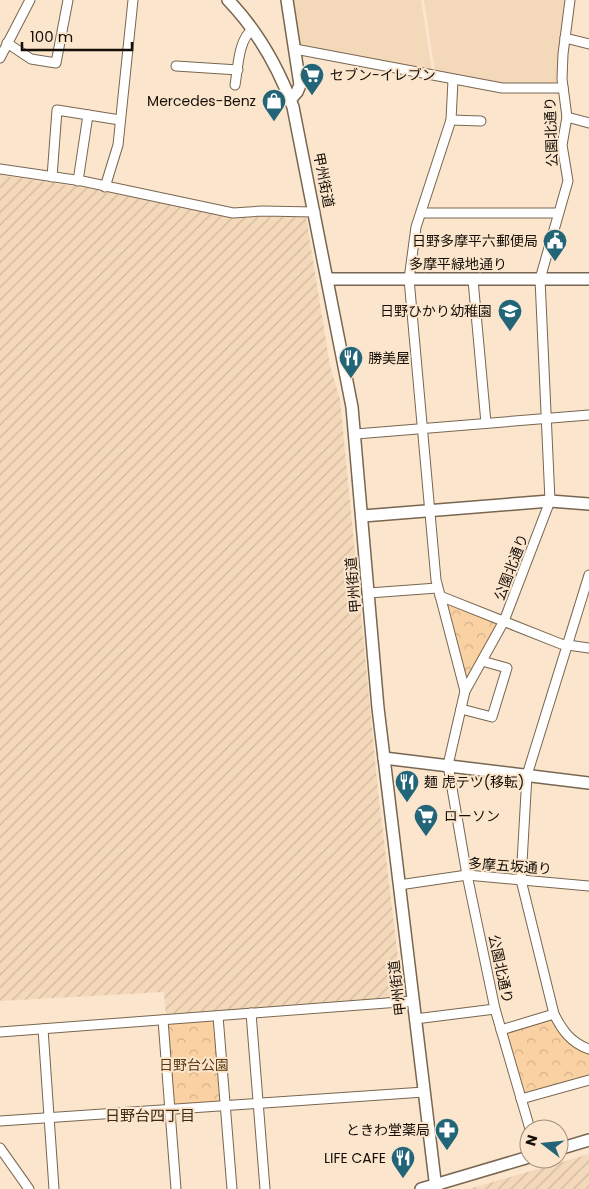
<svg xmlns="http://www.w3.org/2000/svg" width="589" height="1189" font-family="Poppins,'Noto Sans JP',sans-serif">
<defs>
<pattern id="industrial-furrows" width="10" height="10" patternUnits="userSpaceOnUse" patternTransform="scale(1.25)"><rect width="10" height="10" fill="#f4d8ba"/><path d="M-1 1l2-2M0 10L10 0M9 11l2-2" fill="none" stroke="#d0b89e"/></pattern>
<pattern id="forest-crowns" width="20" height="18" patternUnits="userSpaceOnUse" patternTransform="scale(1.25)"><rect width="20" height="18" fill="#fad1a2"/><path d="M2 6a3 3 0 1 1 6 0M12 15a3 3 0 1 1 6 0" fill="none" stroke="#d6b28a"/></pattern>
</defs>
<rect width="100%" height="100%" fill="#fbe5cc"/>
<g fill="#f4d8ba">
<path d="M291,0h130l11,71 -130,-26 -5,-3z"/>
<path d="M424,0h141l-9,84h-53l-68,-13z"/>
</g>
<g fill="url(#industrial-furrows)">
<path d="M0,175l81,12 151,30h74l24,149 10,33 38,391 25,209 -237,18 -2,-25 -164,9z"/>
<path d="M589,1154v35h-120z"/>
</g>
<g fill="url(#forest-crowns)">
<path d="M445,604l53,20 -33,59z"/>
<path d="M554,1014l6,14 29,21v31l-68,19 -20,-69z"/>
<path d="M219,1020l6,86 -55,4 -6,-86z"/>
</g>
<g fill="none" stroke-linecap="round" stroke-linejoin="round">
<defs>
<g id="street">
<path d="M565,38l24,6"/>
<path d="M7,43l24,16 25,4 12,-63"/>
<path d="M295,49l207,39h61"/>
<path d="M0,58l30,-58"/>
<path d="M176,66l62,4"/>
<path d="M453,80l-2,40 -35,107 -7,52 27,301 29,111"/>
<path d="M235,85c3,-16 3,-46 18,-56"/>
<path d="M567,117l22,6"/>
<path d="M451,120l30,1"/>
<path d="M0,169l82,12 151,32 29,-2 53,1"/>
<path d="M52,177l5,-67 63,10"/>
<path d="M78,181l10,-66"/>
<path d="M105,187l13,-42 15,-145"/>
<path d="M421,213h137"/>
<path d="M473,280l13,143"/>
<path d="M356,434l233,-19"/>
<path d="M589,575l-62,200 -6,105 33,134c8,16 17,29 35,35"/>
<path d="M369,593l68,-5"/>
<path d="M440,596l121,48 28,4"/>
<path d="M461,709l31,8 15,-49 -25,-7"/>
<path d="M399,885l68,-10 122,11"/>
<path d="M251,1013l14,176"/>
<path d="M218,1016l14,173"/>
<path d="M415,1019l80,-10"/>
<path d="M163,1020l13,169"/>
<path d="M43,1029l11,160"/>
<path d="M501,1030l53,-16"/>
<path d="M0,1032l413,-31"/>
<path d="M521,1099l68,-19"/>
<path d="M0,1121l424,-29"/>
<path d="M530,1129l-35,-120 -28,-134 -19,-110 17,-74 39,-70 46,-120 -10,-222 28,-98 -6,-36 5,-28 -5,-38 1,-25 7,-54"/>
<path d="M0,1148l29,41"/>
</g>
<g id="secondary">
<path d="M228,0c30,31 50,67 65,107l59,300 26,301 58,481"/>
<path d="M287,0l13,85 -3,7 -7,8"/>
<path d="M328,279h261"/>
<path d="M363,516l187,-15 39,3"/>
<path d="M384,758l205,25"/>
<path d="M559,1149l30,-9"/>
<path d="M421,1189l108,-32"/>
</g>
</defs>
<use href="#street" stroke="#796650" stroke-width="11"/>
<use href="#secondary" stroke="#796650" stroke-width="14"/>
<use href="#street" stroke="#fff" stroke-width="9"/>
<use href="#secondary" stroke="#fff" stroke-width="11"/>
</g>
<defs>
<symbol id="supermarket-pin" viewBox="-11 -11 22 30"><path d="M0 17L-7.5 6A9.5 9.5 0 1 1 7.5 6Z" fill="#236578" stroke="#fbe5cc"/><path d="M-6-5.5h2.5l.6 2H6L4.5 2H-2.5L-4.4-4H-6ZM-1.5 3.2a1.3 1.3 0 1 0 .1 0ZM3 3.2a1.3 1.3 0 1 0 .1 0Z" fill="#fff"/></symbol>
<symbol id="shop-pin" viewBox="-11 -11 22 30"><path d="M0 17L-7.5 6A9.5 9.5 0 1 1 7.5 6Z" fill="#236578" stroke="#fbe5cc"/><path d="M-5-2.5h2.3a2.7 3.5 0 0 1 5.4 0H5L5.5 6h-11ZM-1.5-2.5h3a1.5 2.3 0 0 0-3 0Z" fill="#fff"/></symbol>
<symbol id="civic-pin" viewBox="-11 -11 22 30"><path d="M0 17L-7.5 6A9.5 9.5 0 1 1 7.5 6Z" fill="#236578" stroke="#fbe5cc"/><path d="M-.6-6.5H3V-4.5H.6V-3L4-1V1h2V6H-6V1h2V-1L-.6-3ZM-1.2 2.5V6h2.4V2.5Z" fill="#fff"/></symbol>
<symbol id="school-pin" viewBox="-11 -11 22 30"><path d="M0 17L-7.5 6A9.5 9.5 0 1 1 7.5 6Z" fill="#236578" stroke="#fbe5cc"/><path d="M0-5L7-2L0 1L-7-2ZM-4 1L0 2.5L4 1V4Q0 6-4 4Z" fill="#fff"/></symbol>
<symbol id="restaurant-pin" viewBox="-11 -11 22 30"><path d="M0 17L-7.5 6A9.5 9.5 0 1 1 7.5 6Z" fill="#236578" stroke="#fbe5cc"/><path d="M-5-6h1v4h1v-4h1v4h1v-4h1v5L-1.5 .5V6h-2V.5L-5-1ZM5-6V6H3V1.5H1.5Q1.5-4 5-6Z" fill="#fff"/></symbol>
<symbol id="pharmacy-pin" viewBox="-11 -11 22 30"><path d="M0 17L-7.5 6A9.5 9.5 0 1 1 7.5 6Z" fill="#236578" stroke="#fbe5cc"/><path d="M-2-6h4v4h4v4h-4v4h-4v-4h-4v-4h4Z" fill="#fff"/></symbol>
</defs>
<g fill-rule="evenodd">
<use href="#supermarket-pin" x="298" y="61" width="28" height="38"/>
<use href="#shop-pin" x="260" y="87" width="28" height="38"/>
<use href="#civic-pin" x="541" y="227" width="28" height="38"/>
<use href="#school-pin" x="496" y="297" width="28" height="38"/>
<use href="#restaurant-pin" x="337" y="344" width="28" height="38"/>
<use href="#restaurant-pin" x="393" y="768" width="28" height="38"/>
<use href="#supermarket-pin" x="412" y="802" width="28" height="38"/>
<use href="#pharmacy-pin" x="433" y="1116" width="28" height="38"/>
<use href="#restaurant-pin" x="389" y="1144" width="28" height="38"/>
</g>
<g text-anchor="middle" dominant-baseline="central" stroke-width="4" stroke-linejoin="round" paint-order="stroke">
<g font-size="14" fill="#160f07" stroke="#fbe5cc" text-anchor="end">
<text x="330" y="75" text-anchor="start">セブン-イレブン</text>
<text x="256" y="101">Mercedes-Benz</text>
<text x="538" y="241">日野多摩平六郵便局</text>
<text x="492" y="311">日野ひかり幼稚園</text>
<text x="368" y="358" text-anchor="start">勝美屋</text>
<text x="424" y="782" text-anchor="start">麺 虎テツ(移転)</text>
<text x="444" y="816" text-anchor="start">ローソン</text>
<text x="430" y="1130">ときわ堂薬局</text>
<text x="386" y="1158">LIFE CAFE</text>
</g>
<g font-size="14" fill="#160f07" stroke="#fbe5cc">
<text transform="translate(551 132) rotate(-92)">公園北通り</text>
<text transform="translate(324 180) rotate(79)">甲州街道</text>
<text x="458" y="264">多摩平緑地通り</text>
<text transform="translate(511 567) rotate(-69)">公園北通り</text>
<text transform="translate(353 585) rotate(-95)">甲州街道</text>
<text transform="translate(510 866) rotate(4)">多摩五坂通り</text>
<text transform="translate(501 969) rotate(78)">公園北通り</text>
<text transform="translate(397 988) rotate(-97)">甲州街道</text>
</g>
<g font-size="14" fill="#5a3c15" stroke="#fbe5cc">
<text x="194" y="1065">日野台公園</text>
</g>
<g font-size="15" fill="#3a2915" stroke="#fbe5cc">
<text x="150" y="1115">日野台四丁目</text>
</g>
</g>
<g transform="translate(544 1144) rotate(286)"><circle r="24" fill="#fbe5cc" stroke="#9f8f7d"/>
<path d="M0-4L9 19L0 12L-9 19Z" fill="#236578"/>
<text y="-8" font-size="14" font-weight="bold" text-anchor="middle" fill="#160f07">N</text>
</g>
<path d="M22 42v8h110v-8" fill="none" stroke="#160f07" stroke-width="2.5"/>
<text x="30" y="42" font-size="15" fill="#160f07" stroke="#fbe5cc" stroke-width="4" paint-order="stroke">100 m</text>
</svg>
